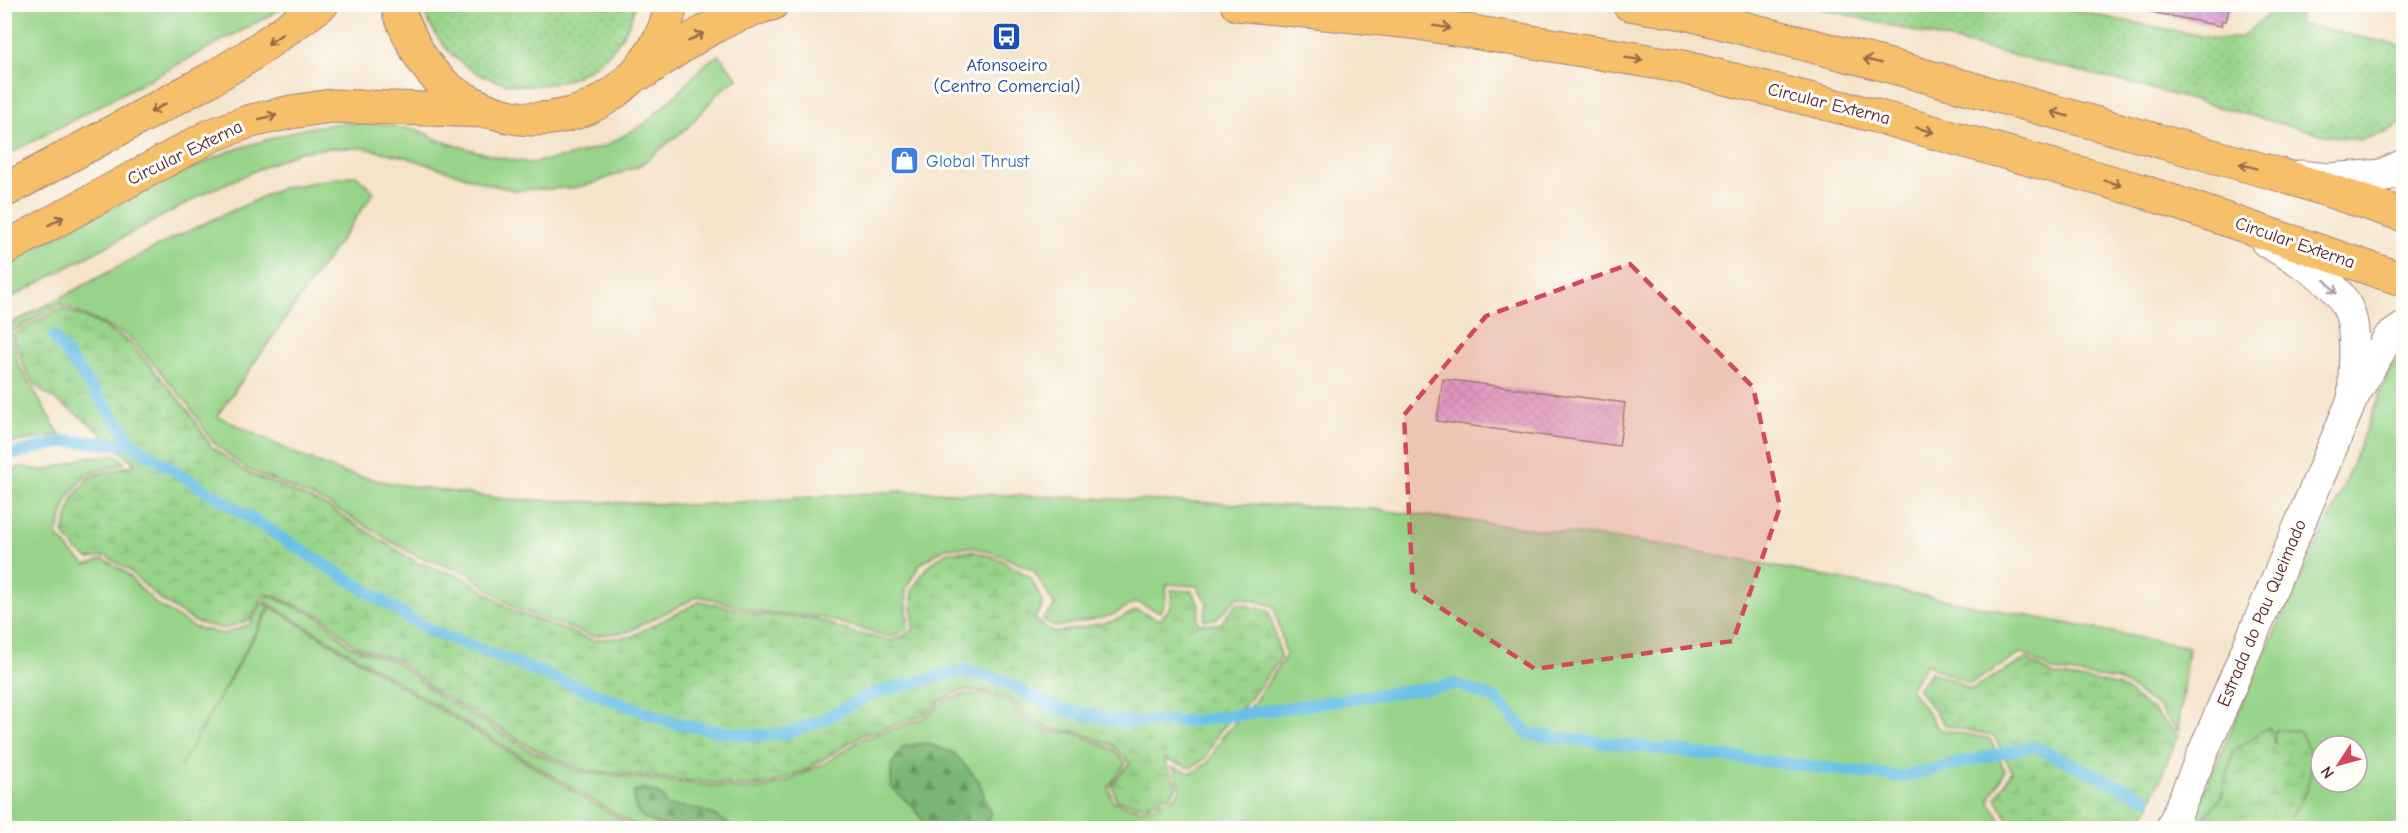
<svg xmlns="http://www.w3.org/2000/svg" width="2408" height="833" font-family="'Comic Neue',sans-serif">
<defs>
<pattern id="forest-firs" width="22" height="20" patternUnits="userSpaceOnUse" patternTransform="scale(1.5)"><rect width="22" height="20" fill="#79b675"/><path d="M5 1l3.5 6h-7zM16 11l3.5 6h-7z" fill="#659360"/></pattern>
<pattern id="wetland-marsh" width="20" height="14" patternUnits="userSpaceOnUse" patternTransform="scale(1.5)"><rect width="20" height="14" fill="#97d489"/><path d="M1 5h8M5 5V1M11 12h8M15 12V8" fill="none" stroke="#84b676"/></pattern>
<pattern id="garden-dots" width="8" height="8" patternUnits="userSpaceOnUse" patternTransform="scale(1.5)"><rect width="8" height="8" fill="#97d489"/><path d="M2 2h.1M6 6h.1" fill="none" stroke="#84b676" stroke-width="1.8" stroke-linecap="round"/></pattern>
<pattern id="building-cross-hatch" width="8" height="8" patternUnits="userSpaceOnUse" patternTransform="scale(1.5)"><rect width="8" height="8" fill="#e2a7d9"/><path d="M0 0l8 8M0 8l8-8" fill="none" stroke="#c38fba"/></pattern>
</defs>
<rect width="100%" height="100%" fill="#fdfcf7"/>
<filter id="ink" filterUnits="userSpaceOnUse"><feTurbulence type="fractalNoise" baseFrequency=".0167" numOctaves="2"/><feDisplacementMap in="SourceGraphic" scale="12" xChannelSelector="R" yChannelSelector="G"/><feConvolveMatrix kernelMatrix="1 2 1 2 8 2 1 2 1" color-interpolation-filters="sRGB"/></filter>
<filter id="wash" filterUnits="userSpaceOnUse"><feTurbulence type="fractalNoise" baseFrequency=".008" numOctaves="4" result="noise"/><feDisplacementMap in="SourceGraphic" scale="24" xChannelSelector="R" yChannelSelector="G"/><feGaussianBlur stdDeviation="1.35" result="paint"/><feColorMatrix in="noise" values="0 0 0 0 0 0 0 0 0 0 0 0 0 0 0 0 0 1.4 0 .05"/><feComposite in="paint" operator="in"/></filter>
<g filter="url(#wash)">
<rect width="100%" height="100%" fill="#f5e3ca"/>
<g fill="#97d489" stroke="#707a5a" stroke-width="1.5" fill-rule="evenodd">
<path d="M5,4h282v1l-24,14 -258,137z"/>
<path d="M718,55l20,23 -18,13 -32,36 -49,39 -45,17 -21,5 -59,2 -26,-6 -82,-27 -42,-9h-33l-33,4 -89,39 -204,110v-38l143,-74 79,-37 75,-23 36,-6h35l45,7 22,11 57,16 32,6 38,-6 38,-11 38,-21 35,-32 26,-28z"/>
<path d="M356,175l18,17 -157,224 86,41 41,16 51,11 110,15 192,6 203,-14 471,18 287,35 530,103 -10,84 -20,-24 -39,-27 -65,-9 -32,-18 -52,31 -44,-20 -16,25 29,40 51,10 15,32 -16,29 16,28h-1366l-375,-227 3,-6 54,23 30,29 45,15 40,32 93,56 51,22 174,18 30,-7 43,-21 35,-23 61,-20 22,-18 20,-7 26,1 21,8 13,18 24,11 27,1 36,16 14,14 -17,23 3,15 28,9 34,-11 7,-11 -8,-21 18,6 17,-10 15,-27 32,-35 31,-45 -12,-50 -36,-9 -22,22 -12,1 3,-18 -10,-16 -30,-2 -2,19 -5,9 -24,-10 -26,14 -55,11 -12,-8 12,-13 -21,-35 -31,-15 -31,-9 -27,1 -25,16 -14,24 2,41 -18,8 -71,-20 -55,-4 -65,-17 -72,36 -35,4 -77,-28 -48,-35 -51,-17 -89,-53 -82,-35 -32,-26 -25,-38 -58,-67 -69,-33 -50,28 7,32 42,71 -51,8 -4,3 3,-45 -4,-6 1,-68 170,-90 107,-49z"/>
<path d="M2403,353v475h-117l-11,-80 -6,-20 -36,23 -12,47 -21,24 -8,-3 69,-158 74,-154 54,-136zM2321,746h36v36h-36z"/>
<path d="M116,454l8,9 -39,12 -18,24 -10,36 15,18 14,12 18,-6 21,13 31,32 37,23 31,7 26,-10 12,-21 8,3 -90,161 91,-160 363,221h-440l-7,-9 5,9h-187v-355l18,-7 19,5 29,-8 15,-6z"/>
</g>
<g fill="url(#forest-firs)" stroke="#626a50" stroke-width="1.5">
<path d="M925,743l29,10 25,28 12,35 -7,12h-56l-15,-21 -22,-19v-23l12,-18z"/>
<path d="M644,788l19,8 4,10c27,0 46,5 67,22 -25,1 -90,5 -99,-21 -2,-4 -1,-11 -1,-15z"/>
</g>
<g fill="url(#wetland-marsh)" stroke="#707a5a" stroke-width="1.5">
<path d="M61,308l39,16 30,18 57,67 24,37 33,25 82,35 90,56 49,16 48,33 79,29 38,-3 71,-36 61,14 54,4 38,14 37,8 22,-10 -1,-41 14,-22 21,-16 25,-1 28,8 31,19 13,27 -10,14 20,14 60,-12 23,-11 23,10 11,-13v-17l21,1 7,14 -1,19h22l18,-21 31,8 12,47 -31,41 -32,34 -13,26 -15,9 -26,-9 13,27 -6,10 -29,10 -26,-6 -4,-15 18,-22 -18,-18 -33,-13 -30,-3 -21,-10 -13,-17 -20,-9 -31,-3 -21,9 -21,17 -62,20 -54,34 -27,11 -24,6 -173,-17 -52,-23 -96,-57 -36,-30 -45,-15 -30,-29 -58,-23 -15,27 -26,9 -29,-7 -36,-23 -30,-29 -23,-14 -17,3 -13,-9 -13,-17 9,-33 17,-23 46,-13 -47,-42 -53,-36 -13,-23 -8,-29z"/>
<path d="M2026,659l27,16 65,10 36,26 24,25 -38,92h-127l-17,-30 16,-27 -18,-35 -49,-11 -28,-36 14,-17 24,9 15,9z"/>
<path d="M2269,727l6,18v-15l7,-1 18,3 13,27 -6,31 -22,37 1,1h-98l4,-9 8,3 21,-24 12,-47z"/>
</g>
<g fill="url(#garden-dots)" stroke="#707a5a" stroke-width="1.5">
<path d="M422,5v-1l213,1c-20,85 -132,109 -189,43 -10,-12 -20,-27 -24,-43z"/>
<path d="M1806,5h253l36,10 122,24 25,-2 37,-32h22l-3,19 105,22v76l-18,11 -26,7 -35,-5 -188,-50z"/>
</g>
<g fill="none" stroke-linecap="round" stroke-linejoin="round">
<g stroke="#69bfe6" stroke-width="12">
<path d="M54,337l80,108"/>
<path d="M4,456l63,-15 67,4 295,185 241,92 47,9 38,5 33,-3 32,-12 53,-28 92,-23 41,12 49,26 69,14 69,-1 264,-37 38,15 34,35 372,43 132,-31 113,52"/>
</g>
</g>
<g id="blocks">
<g fill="url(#building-cross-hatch)">
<path d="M2112,4h118l-4,17 -4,-1 -1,6z"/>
<path d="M1443,379l182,24 -6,43 -182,-25z"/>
</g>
</g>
</g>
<g filter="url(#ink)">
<use href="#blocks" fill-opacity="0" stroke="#a0817a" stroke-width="1.5"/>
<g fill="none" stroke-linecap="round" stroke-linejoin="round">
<defs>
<g id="minor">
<path d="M2266,242c33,20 82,41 87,85 3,23 0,48 0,71"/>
<path d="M2171,828l182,-430 35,-60 16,-11"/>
</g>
<path id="tertiary" d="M2300,177l28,3 54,-4 22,-10"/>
<g id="primary">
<path d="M399,4v8c13,30 23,55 49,76 6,6 16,10 23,14 62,34 132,15 174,-40 12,-15 24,-38 25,-58"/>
<path d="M1237,4l175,18 266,44 198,50 263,74 265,90"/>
<path d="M1629,4l60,10 201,52 391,109 123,40"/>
<path d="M644,72c40,-28 80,-57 128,-68"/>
<path d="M4,191l205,-111 37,-22 76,-54"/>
<path d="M4,249l206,-113 37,-14 44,-10 40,-6 157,5"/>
</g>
</defs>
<use href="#minor" stroke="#a0817a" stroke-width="32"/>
<use href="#tertiary" stroke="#a0817a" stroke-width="35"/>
<use href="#primary" stroke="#a0817a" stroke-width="35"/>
<use href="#minor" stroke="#fff" stroke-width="30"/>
<use href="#tertiary" stroke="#fff" stroke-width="33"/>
<use href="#primary" stroke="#f6c06b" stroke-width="33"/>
</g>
<defs><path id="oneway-shaft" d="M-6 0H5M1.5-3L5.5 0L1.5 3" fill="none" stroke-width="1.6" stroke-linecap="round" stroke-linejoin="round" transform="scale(1.5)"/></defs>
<g stroke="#976748">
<use href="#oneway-shaft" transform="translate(1442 27) rotate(9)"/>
<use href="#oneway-shaft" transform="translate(696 37) rotate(-30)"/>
<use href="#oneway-shaft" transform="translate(275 39) rotate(146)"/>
<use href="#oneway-shaft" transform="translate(1634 59) rotate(9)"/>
<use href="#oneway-shaft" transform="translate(1872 61) rotate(-166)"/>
<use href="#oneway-shaft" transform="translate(158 108) rotate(151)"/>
<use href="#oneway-shaft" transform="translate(2060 114) rotate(-164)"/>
<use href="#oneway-shaft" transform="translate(268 117) rotate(-13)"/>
<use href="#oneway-shaft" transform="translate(1925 130) rotate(16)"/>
<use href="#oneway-shaft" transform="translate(2248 166) rotate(-165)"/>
<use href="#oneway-shaft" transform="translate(2113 183) rotate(16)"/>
<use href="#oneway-shaft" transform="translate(56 221) rotate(-29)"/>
</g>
<use stroke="#ae9aa0" href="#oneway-shaft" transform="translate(2331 287) rotate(49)"/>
</g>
<path fill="#d1495b" fill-opacity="0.2" stroke="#d1495b" stroke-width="4.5" stroke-dasharray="12 8" stroke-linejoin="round" d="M1630,264l123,123 27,120 -47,134 -198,28 -122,-79 -9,-175 82,-99z"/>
<defs>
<symbol id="bus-square" viewBox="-11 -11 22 22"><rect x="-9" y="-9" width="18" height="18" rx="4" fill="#1a4fb4" stroke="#fdfcf7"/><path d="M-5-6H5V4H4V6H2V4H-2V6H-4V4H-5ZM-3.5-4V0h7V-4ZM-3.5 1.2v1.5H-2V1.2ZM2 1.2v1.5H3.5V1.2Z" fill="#fff"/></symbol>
<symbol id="shop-square" viewBox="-11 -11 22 22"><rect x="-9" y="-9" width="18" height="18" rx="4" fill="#3f7fe0" stroke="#fdfcf7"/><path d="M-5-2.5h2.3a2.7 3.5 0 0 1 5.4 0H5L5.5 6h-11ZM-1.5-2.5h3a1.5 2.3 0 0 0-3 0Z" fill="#fff"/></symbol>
</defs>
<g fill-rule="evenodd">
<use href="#bus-square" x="990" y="20" width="33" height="33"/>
<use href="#shop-square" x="888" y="144" width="33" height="33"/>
</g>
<g text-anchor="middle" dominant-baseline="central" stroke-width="6" stroke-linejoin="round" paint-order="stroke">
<g font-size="18" fill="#164399" stroke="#fdfcf7">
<text x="1007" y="65">Afonsoeiro<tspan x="1007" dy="21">(Centro Comercial)</tspan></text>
</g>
<g font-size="18" fill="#4a1f2b" stroke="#fdfcf7">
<text transform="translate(1829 104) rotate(14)">Circular Externa</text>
<text transform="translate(185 153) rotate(-26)">Circular Externa</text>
<text transform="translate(2295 243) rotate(19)">Circular Externa</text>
<text transform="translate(2262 613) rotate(-67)">Estrada do Pau Queimado</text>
</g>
<g font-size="18" fill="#366cbe" stroke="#fdfcf7" text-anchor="start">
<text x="926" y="161">Global Thrust</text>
</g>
</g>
<rect width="2408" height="833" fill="none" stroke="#fdfcf7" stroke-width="24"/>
<g transform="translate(2339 764) rotate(234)"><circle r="28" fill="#fdfcf7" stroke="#b5a4a5" stroke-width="1.5"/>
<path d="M0-4.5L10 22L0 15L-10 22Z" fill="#d1495b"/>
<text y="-9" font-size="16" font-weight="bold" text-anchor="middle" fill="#4a1f2b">N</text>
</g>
</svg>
